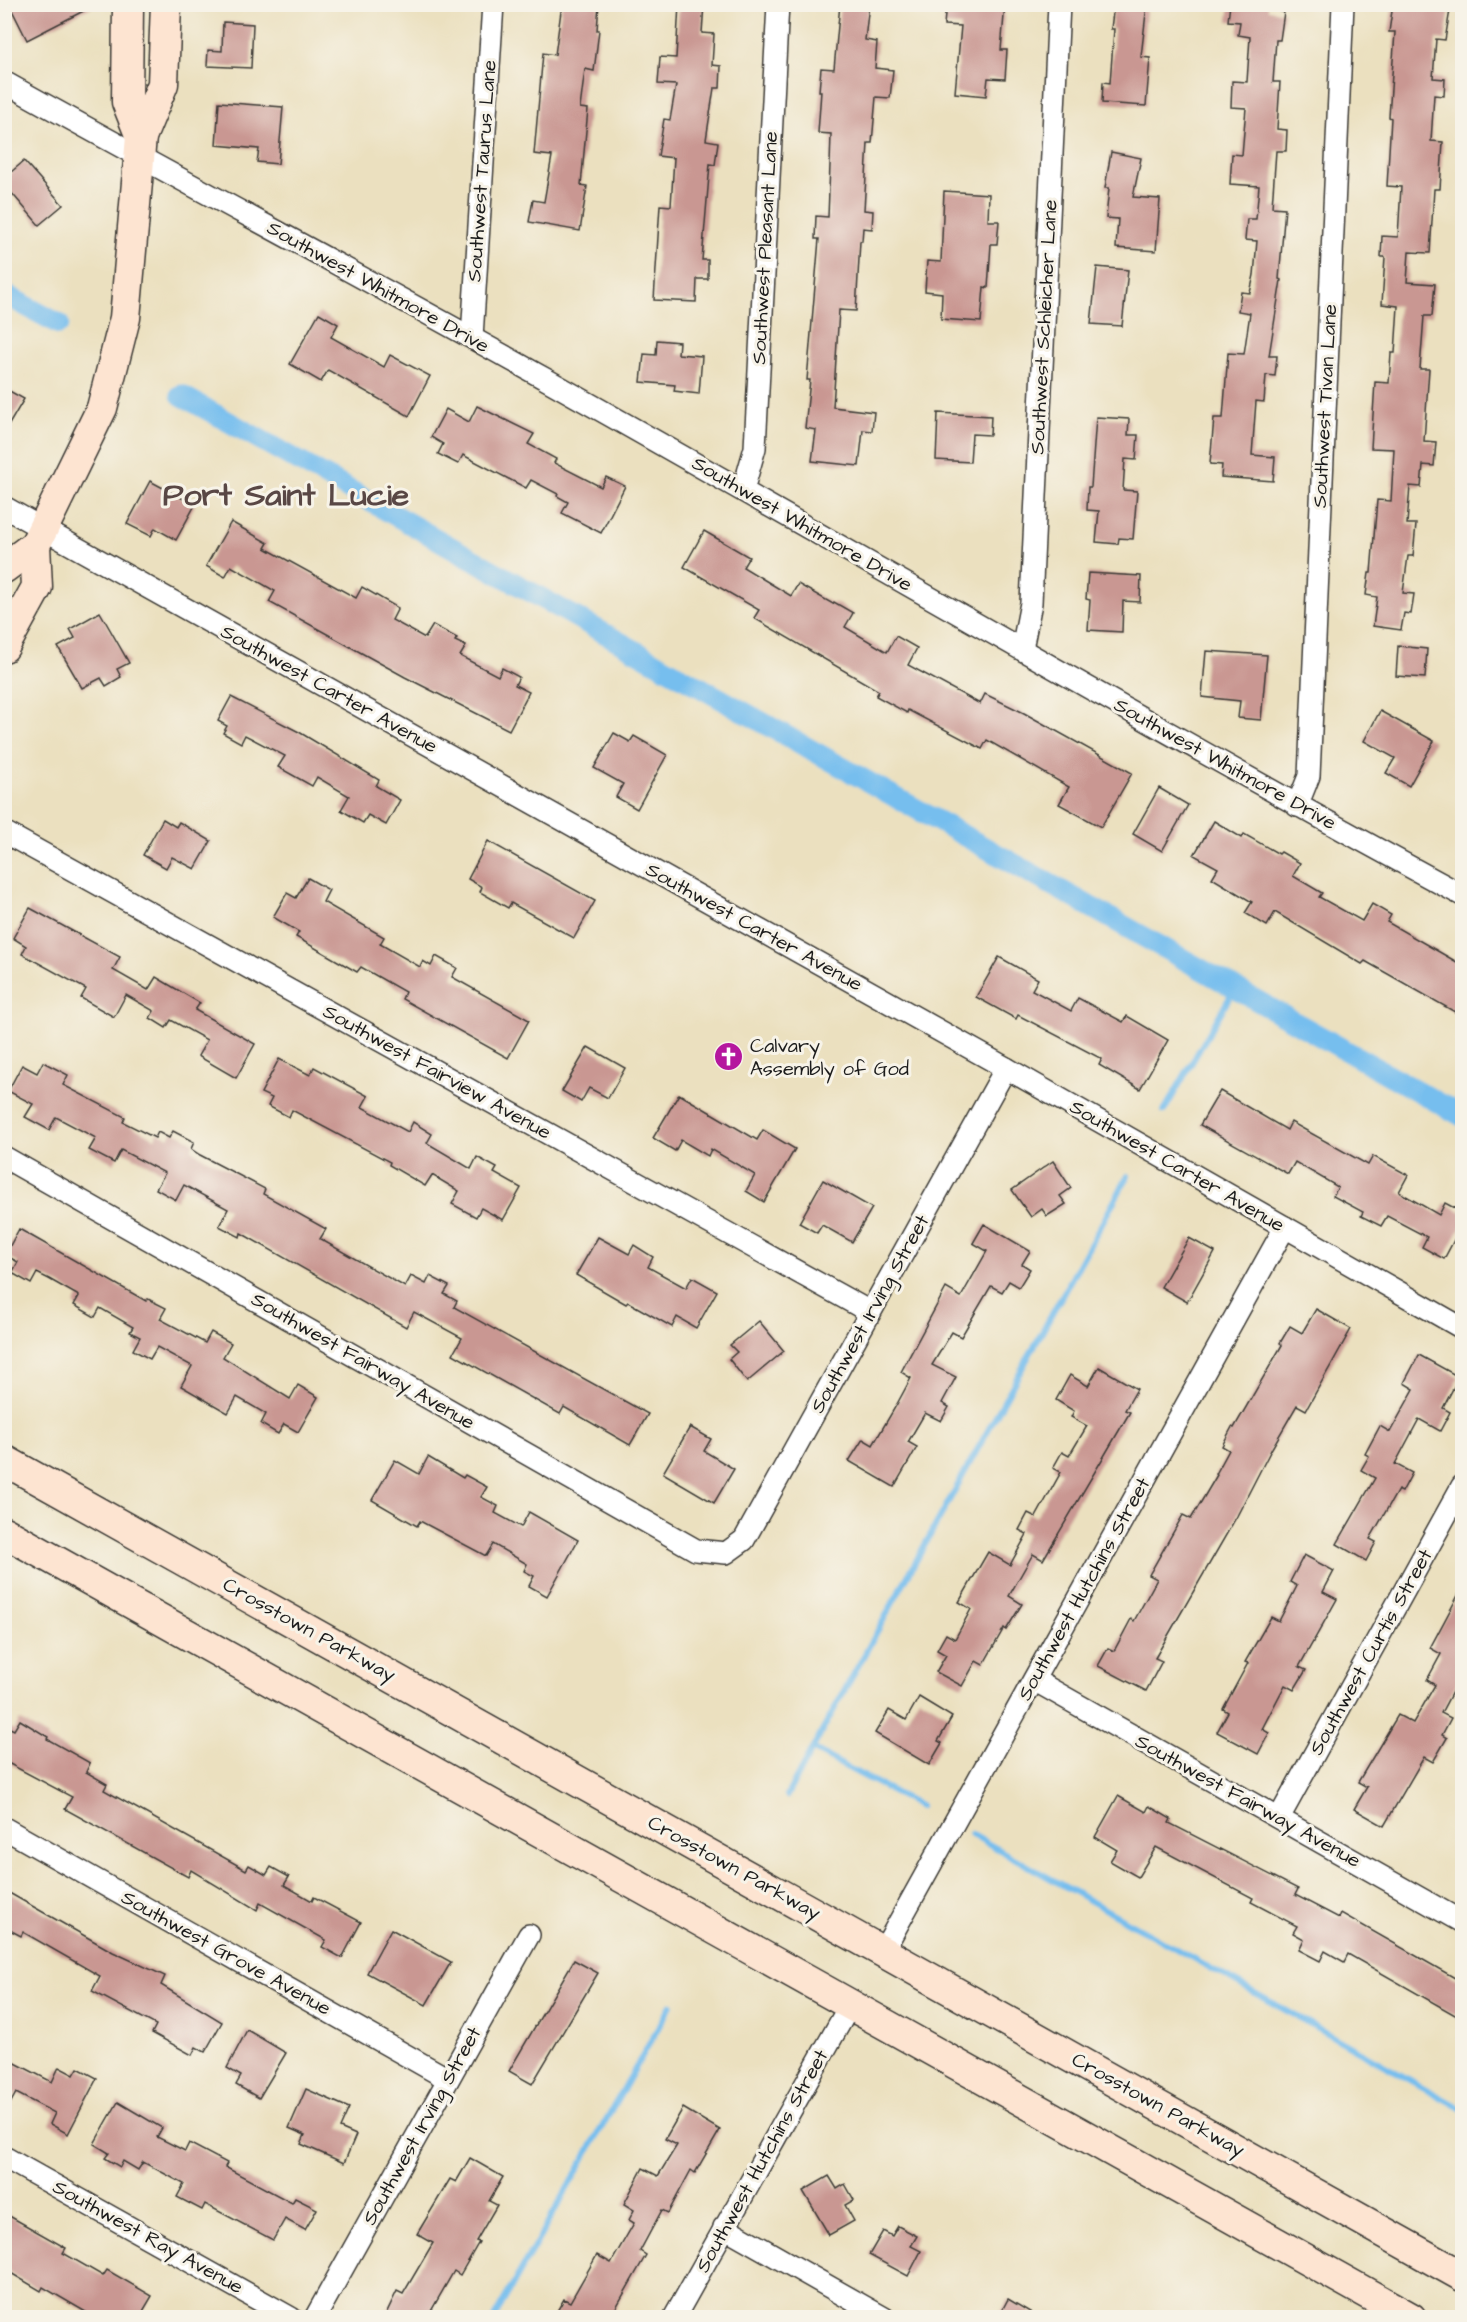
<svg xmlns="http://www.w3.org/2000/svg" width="1467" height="2322" font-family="'Architects Daughter',sans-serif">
<rect width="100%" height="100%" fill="#f7f3e8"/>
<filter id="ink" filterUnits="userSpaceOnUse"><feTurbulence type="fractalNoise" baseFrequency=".0167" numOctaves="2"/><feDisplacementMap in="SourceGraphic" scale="12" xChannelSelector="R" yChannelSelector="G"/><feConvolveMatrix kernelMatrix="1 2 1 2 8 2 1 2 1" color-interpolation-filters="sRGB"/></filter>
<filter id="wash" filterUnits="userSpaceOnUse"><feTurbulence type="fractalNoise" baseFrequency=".008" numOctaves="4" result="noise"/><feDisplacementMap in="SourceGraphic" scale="24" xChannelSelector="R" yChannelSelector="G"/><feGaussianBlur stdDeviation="1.35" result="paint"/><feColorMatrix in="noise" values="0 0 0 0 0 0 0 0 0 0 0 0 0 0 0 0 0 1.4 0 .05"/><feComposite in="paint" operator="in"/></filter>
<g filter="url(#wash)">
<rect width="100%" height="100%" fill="#ebe0bf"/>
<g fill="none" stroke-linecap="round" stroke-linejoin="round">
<g stroke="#76beee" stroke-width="6">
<path d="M1164,1111l71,-123"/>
<path d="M812,1749l108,57"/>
<path d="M787,1795l341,-619"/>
<path d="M971,1834l491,275"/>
<path d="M494,2318l177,-313"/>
</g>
<g stroke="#76beee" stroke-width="21">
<path d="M4,294l55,30"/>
<path d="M181,395l1281,721"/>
</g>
</g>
<g id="blocks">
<g fill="#c99792">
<path d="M9,4h88l-70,36z"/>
<path d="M562,4h37l-2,26h2l-5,41 -9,-2 -5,39 8,1 -7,76 6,1 -7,45 -51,-9 4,-22 11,2 8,-46 -18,-2 9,-101 12,2z"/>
<path d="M679,4h25l-2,29 12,1 -2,31 9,1 -1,22h-6l-8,52 12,2 -3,23 -5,-1 -8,96h6v19h-11l-1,23 -42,-2 6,-95 11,1 3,-48 -16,-2 6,-37 6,1 6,-35 -18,-1 2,-27 16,1z"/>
<path d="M840,4h29l-4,36 12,2 -2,26 18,2 -3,28 -14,-1 -4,46h-4l-4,67 9,1 -1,18 -9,-1 -1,13h-2l-4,70 -17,-1 -6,97 41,5 -2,19 -9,-1 -4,36 -47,-5 4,-31 -11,-2 5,-48h-3l12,-141h-4l1,-23 12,1 2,-52 1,-31 -13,-1 3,-42h-2l2,-23 13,1z"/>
<path d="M946,4h59l-4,46h6l-2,29 -17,-1 -2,18 -31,-3 6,-67 -17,-1z"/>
<path d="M1114,4h33l-6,53 9,1 -4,48 -44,-3 1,-21 7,1 4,-54h-3z"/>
<path d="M1230,4h38v6l16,2 -4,28h-4l-3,42h7l-3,47 10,1 -1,21h-10l-4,56 13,1 -6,71 2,1 -12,76h8l-2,20 -9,-1 -2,27 -8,-1 -4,54 23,2 -2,24 -52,-4 1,-12 -12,-1 4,-46h9l5,-65 16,1 6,-41 -12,-2 3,-19 9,1 4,-18 3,-34 -12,-1 2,-21h9l3,-33 -29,-2 2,-30 10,1 4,-47 -15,-1 1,-26 15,1 3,-45 -12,-2 2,-13 -12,-1z"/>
<path d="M1393,4h58l-6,36 -9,-1 -3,39 12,1 -1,17 -10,-1 -3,46 12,1 -3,47h-6l-4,64 -21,-1 -2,30 28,2 -3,32h-8l-4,53h9l-5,72 12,1 -2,24 -11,-1 -2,22 -11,-1 -3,38h9l-3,32h-5l-5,37 11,1 -3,20 -7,-1 -3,17 -28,-4 4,-29 -11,-2 3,-22h2l6,-73 14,1 3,-52 -23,-1 4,-66 14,1 2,-30h4l3,-47 -16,-2 3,-47h-4l1,-21 16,1 3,-50 -14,-1 4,-68 -2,-1 6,-85h-6z"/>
<path d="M223,22l30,2 -2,44 -44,-2 1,-16 14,1z"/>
<path d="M219,102l64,5 -5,57 -21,-2 2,-13 -43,-4z"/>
<path d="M1111,152l30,6 -8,39 27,2 -4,52 -40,-3 2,-29 -12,-1 3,-30h-4z"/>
<path d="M24,161l39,44 -24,20 -35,-41v-6z"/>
<path d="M944,191l45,3 -1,27h11l-2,23h-6l-3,44 -4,-1 -3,35 -40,-3 1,-26 -17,-2 2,-30 14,1z"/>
<path d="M1097,267l31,3 -6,56 -31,-2z"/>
<path d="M319,313l19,11 -7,13 53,30 6,-12 40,21 -21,40 -81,-46 -7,12 -31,-18z"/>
<path d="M657,340l22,2 -1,12 24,2 -3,38 -25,-3 1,-6 -34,-3 3,-28 12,1z"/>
<path d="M4,388l20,11 -20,34z"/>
<path d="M477,406l57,28 -6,10 28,15 -2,4 47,24 5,-10 19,9 -24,47 -39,-20 6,-11 -11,-6 1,-2 -27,-14 -5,8 -63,-33 -5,9 -20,-10 5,-10 -12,-7 15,-28 23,13z"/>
<path d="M938,413l53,3 -1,19 -18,-1 -2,28 -34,-2z"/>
<path d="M1096,417l33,2 -1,16h10l-2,25 -11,-1 -2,31 14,1 -4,48 -14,-1 -1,6 -22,-2 3,-31 -12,-1 1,-23h3z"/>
<path d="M150,481l45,24 -19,35 -21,-12 -4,8 -24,-12z"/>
<path d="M231,522l37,21 -3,5 91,50 6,-11 36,21 -6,12 33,18 8,-13 24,13 -2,3 11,5 -6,10 38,20 4,-8 17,9 -4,8 14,7 -20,38 -104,-53 -136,-75 6,-11 -44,-25 -6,11 -19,-11z"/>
<path d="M704,531l45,26 -6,10 48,29 7,-12 35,20 1,-2 19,11 -8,14 42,25 9,-16 21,12 -9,17 72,39 5,-10 39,19 108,60 -31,54 -42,-23 10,-17 -82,-47 -5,9 -74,-39 -1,3 -31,-17 3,-5 -125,-73 5,-8 -75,-43z"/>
<path d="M1088,573l53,3 -1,26 -17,-1 -1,31 -34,-2 2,-30 -4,-1z"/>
<path d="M100,612l29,51 -12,6 4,8 -15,9 -5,-8 -19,10 -24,-41 17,-9 -5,-9z"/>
<path d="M1398,646l29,3 -2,29 -29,-2z"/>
<path d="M1206,651l61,4 -6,65 -23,-2 2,-17 -38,-4z"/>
<path d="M231,697l68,35 80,48 -3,6 24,14 -14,25 -18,-10 -5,8 -22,-13 8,-14 -32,-19 -5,9 -34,-19 7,-11 -40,-21 -4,8 -18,-10 4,-7 -9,-5z"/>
<path d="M1380,711l54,30 -25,45 -23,-13 9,-15 -31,-17z"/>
<path d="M614,733l16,9 4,-6 33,19 -30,54 -21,-12 7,-13 -29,-16z"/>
<path d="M1159,788l29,17 -26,46 -29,-17z"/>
<path d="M163,819l13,8 3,-5 32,19 -16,28 -23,-12 -6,11 -23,-13z"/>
<path d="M1214,821l28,17 2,-4 35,20 2,-2 19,11 -7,13 29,17 -3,4 43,24 10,-17 19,11 -4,7 75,43v51l-97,-55 -3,3 -87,-52 -8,14 -22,-13 7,-11 -40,-24 6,-10 -24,-13z"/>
<path d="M488,841l107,60 -21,37 -63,-35 -3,5 -28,-16 2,-5 -14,-8z"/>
<path d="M308,878l21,12 -6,12 61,35 -4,7 40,23 3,-6 8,5 5,-10 21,12 -5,9 77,43 -21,38 -106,-59 3,-7 -44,-25 -4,5 -61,-35 3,-5 -26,-15 14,-24 9,5z"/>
<path d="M30,908l90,49 -7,13 35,20 8,-13 44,26 -5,7 60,34 -19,34 -38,-22 9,-16 -36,-20 -5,8 -16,-10 4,-7 -28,-16 -12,22 -33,-19 5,-9 -64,-35 4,-8 -13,-8z"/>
<path d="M999,957l39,22 -6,11 39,21 7,-13 45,24 4,-6 41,24 -28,49 -41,-24 3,-6 -84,-44 -2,4 -40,-22z"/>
<path d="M588,1047l37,21 -17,30 -19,-10 -8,14 -19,-11z"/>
<path d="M279,1059l31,16 4,-8 54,29 -6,11 46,25 5,-10 19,12 -5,9 44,26 6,-12 20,11 -3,5 27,15 -18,32 -22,-12 -5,9 -24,-13 7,-13 -27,-16 -7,11 -36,-21 1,-3 -98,-52 -3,7 -21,-11 4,-8 -11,-5z"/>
<path d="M43,1062l25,13 -5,10 62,32 -2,5 32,16 3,-6 11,6 4,-7 21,11 -3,7 9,6 65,34 -2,5 63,35 -6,10 85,48 6,-11 15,8 4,-8 19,10 -5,8 13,7 -3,6 194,107 -18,31 -66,-38 -4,7 -107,-60 9,-16 -48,-26 -8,15 -165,-94 -1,4 -21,-11 9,-17 -44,-24 -8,15 -20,-11 9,-16 -44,-23 -7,13 -25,-13 7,-12 -40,-21 -7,13 -24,-13 8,-13 -25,-13 14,-26 15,8z"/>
<path d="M1220,1091l67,39 4,-8 77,43 5,-9 35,19 -9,17 40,23 6,-12 17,9v13l-18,34 -22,-12 5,-10 -40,-21 -6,10 -20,-10 2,-4 -30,-16 5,-9 -43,-25 -7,12 -88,-49z"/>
<path d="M679,1094l78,46 6,-10 32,19 -31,53 -18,-11 9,-16 -44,-26 -3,7 -27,-16 -6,11 -22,-13z"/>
<path d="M1053,1161l18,27 -11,8 6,8 -19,12 -5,-7 -11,8 -19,-27z"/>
<path d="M823,1180l49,28 -20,34 -30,-17 -5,8 -18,-10z"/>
<path d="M984,1224l46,27 -8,13 8,5 -11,18 -10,-6 -7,11 -11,-6 -30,51 -9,-5 -20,33 24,12 -14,26 7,4 -8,14 -16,-8 -17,29 9,5 -23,40 -45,-26 14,-22 10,6 24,-41 14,-26 -10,-6 45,-84 15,9 26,-46 -14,-8z"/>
<path d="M19,1229l127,72 2,-2 18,9 -6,11 45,24 6,-11 20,11 -8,14 67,42 8,-14 20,12 -20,35 -14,-8 -6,10 -17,-10 5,-10 -29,-17 -9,16 -47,-27 11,-20 -35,-19 -7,12 -17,-9 7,-13 -10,-5 3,-5 -33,-19 -5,9 -21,-12 5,-9 -30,-17 -12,-6 -6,11 -19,-11 6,-11 -13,-7z"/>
<path d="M598,1237l31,17 5,-9 19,12 -5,10 38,21 6,-11 25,14 -21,37 -19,-11 -5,10 -44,-25 -2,2 -50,-29z"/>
<path d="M1189,1238l26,14 -28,50 -26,-15z"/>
<path d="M1316,1309l35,20 -45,81 -9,-5 -25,43 -35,68 -82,142 7,3 -16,30 -48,-25 10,-18 6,3 17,-32 3,2 23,-42 -8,-4 34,-60 8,4 26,-44 -1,-1 13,-24 -7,-4 10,-19 2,1 48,-83 -2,-2 10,-17 12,7z"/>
<path d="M759,1321l25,30 -37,31 -18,-23 8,-7 -7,-7z"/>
<path d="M1419,1355l40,22 -16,31 7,4 -10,19 -21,-12 -24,45 17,9 -10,19 -4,-2 -28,49 6,3 -10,19 -29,-17 38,-66 -14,-8 8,-14 -4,-2 15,-28 10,6 24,-43 -10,-6z"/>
<path d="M1099,1367l38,22 -12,21 5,2 -87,148 -10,-6 -24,42 13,8 -16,26 -2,-2 -21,37 -7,-4 -14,25 -26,-14 10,-17 -9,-5 9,-16 9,5 16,-30 -12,-7 29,-50 22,13 17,-31 -8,-4 9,-17 8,4 25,-45 -8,-4 9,-16 7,4 18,-30 -16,-9 3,-6 -18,-11 14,-25 18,11z"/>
<path d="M690,1427l21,12 -7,12 30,18 -20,34 -51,-30z"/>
<path d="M428,1457l35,21 2,-3 22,12 -6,10 17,9 -3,7 26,14 8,-15 49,28 -31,56 -18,-10 5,-10 -10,-5 3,-7 -34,-20 -7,12 -66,-35 -3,5 -45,-26 23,-40 24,14z"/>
<path d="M1304,1555l30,16 -11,21 14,7 -38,68 7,3 -12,20 -9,-5 -23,44 7,4 -11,21 -41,-22 11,-20 -5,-3 25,-46 -3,-1 26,-45 8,4 18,-35 -7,-4z"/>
<path d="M1462,1588v85l-21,40 10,5 -9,17 5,3 -14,24 -9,-5 -40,69 -30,-17 13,-22 -9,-5 40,-67 15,8 22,-38 -8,-5 14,-26 -11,-6z"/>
<path d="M919,1697l33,20 -14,24 4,2 -13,22 -54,-32 14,-23 17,10z"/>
<path d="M20,1720l28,17 -1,2 43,24 -4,9 21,12 -3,6 142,80 3,-5 17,10 5,-8 18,10 -5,8 28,16 2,-4 47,25 -19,36 -20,-11 4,-7 -66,-37 -3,7 -66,-40 -3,7 -123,-68 7,-12 -68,-36v-36l10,5z"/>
<path d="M1118,1796l28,16 3,-6 22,13 -2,4 129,66 -3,6 44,23 2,-5 121,69v37l-114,-65 -4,8 -19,-11 -5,10 -21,-11 5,-11 -11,-6 4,-7 -46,-24 2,-4 -97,-51 -18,30 -28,-16 7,-11 -22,-13z"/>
<path d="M4,1890l109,62 52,24 -4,9 61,37 -17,30 -9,-5 -4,8 -40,-22 4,-8 -64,-34 8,-15 -77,-44 -2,4 -17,-9z"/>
<path d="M391,1929l60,33 -25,43 -59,-32z"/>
<path d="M574,1960l24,13 -66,111 -23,-13z"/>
<path d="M247,2030l39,23 -27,45 -23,-13 5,-9 -14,-8z"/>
<path d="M4,2057l48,25 7,-15 15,8 4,-7 19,10 -29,56 -18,-10 5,-11 -39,-20 -12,22z"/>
<path d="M306,2089l43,19 -9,20 16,7 -12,28 -43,-19 4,-9 -16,-7z"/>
<path d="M118,2102l44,26 -5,9 28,14 4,-8 38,20 -2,4 67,36 3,-5 22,11 -12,21 -20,-11 -12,21 -68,-36 -3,6 -25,-13 7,-13 -41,-22 -5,8 -15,-9 -3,6 -15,-9 4,-5 -15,-9z"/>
<path d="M683,2108l37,22 -25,43 -4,-3 -23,43 -6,-3 -22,41 6,4 -36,63h-57l11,-19 6,3 27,-47 14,8 23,-40 -5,-3 5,-10 -10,-6 19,-36 15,8 19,-31 -12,-6z"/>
<path d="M470,2158l33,19 -14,24 8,4 -21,36 3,1 -19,33 -6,-4 -27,47h-43l13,-27 6,3 30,-51 -16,-9 33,-55 6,3z"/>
<path d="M829,2176l8,13 8,-5 9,16 -9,5 9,16 -25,14 -26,-44z"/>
<path d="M4,2213l62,35 -3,5 40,23 4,-6 45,26 -13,22h-43l-53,-31 -2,4 -37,-22z"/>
<path d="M898,2226l19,10 -6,10 10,5 -13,25 -39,-21 14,-24 9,5z"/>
<path d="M1008,2299l32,19h-42z"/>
</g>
</g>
</g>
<g filter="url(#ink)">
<use href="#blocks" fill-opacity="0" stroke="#3b3934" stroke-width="1.5"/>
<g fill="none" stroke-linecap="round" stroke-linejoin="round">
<defs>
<g id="minor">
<path d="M4,82c181,101 364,197 545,299 304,171 606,348 913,514"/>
<path d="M472,337l21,-333"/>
<path d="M743,490l12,-42 23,-444"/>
<path d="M4,507l1002,561 456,260"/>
<path d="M1022,649l9,-46 28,-599"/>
<path d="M1297,806l12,-30 34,-772"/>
<path d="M4,832l866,480"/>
<path d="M4,1157l692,393 30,3 18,-13 262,-472"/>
<path d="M1034,1680l428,242"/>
<path d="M1279,1818l183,-332"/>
<path d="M4,1828l444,251"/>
<path d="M883,1951l402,-724"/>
<path d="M4,2157l287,161"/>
<path d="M724,2227l160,91"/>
<path d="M315,2318l214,-383"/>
<path d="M674,2318l176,-313"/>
</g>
<g id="secondary">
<path d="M128,4l-1,98 14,35"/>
<path d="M4,568l31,-23 67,-137 23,-90 16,-181 22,-53 3,-80"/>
<path d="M4,647l33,-60 -2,-42"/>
<path d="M4,1460l1458,816"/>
<path d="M4,1532l1407,786"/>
</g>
</defs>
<use href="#minor" stroke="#3b3934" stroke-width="24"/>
<use href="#secondary" stroke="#3b3934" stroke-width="33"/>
<use href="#minor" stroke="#fff" stroke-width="21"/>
<use href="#secondary" stroke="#fde4d1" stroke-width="30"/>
</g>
</g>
<defs>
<symbol id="church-disc" viewBox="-11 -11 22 22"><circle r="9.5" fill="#b5179e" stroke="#f7f3e8"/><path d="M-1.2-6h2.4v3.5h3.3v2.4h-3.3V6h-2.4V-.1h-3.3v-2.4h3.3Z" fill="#fff"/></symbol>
</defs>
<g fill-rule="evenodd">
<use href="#church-disc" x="712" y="1040" width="33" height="33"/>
</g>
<g text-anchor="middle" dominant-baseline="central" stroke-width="6" stroke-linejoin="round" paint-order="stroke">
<g font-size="20" fill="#1c1c1c" stroke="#f7f3e8">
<text transform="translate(482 171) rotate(-86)">Southwest Taurus Lane</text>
<text transform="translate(765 248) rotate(-87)">Southwest Pleasant Lane</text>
<text transform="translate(378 287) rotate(29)">Southwest Whitmore Drive</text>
<text transform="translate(1044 327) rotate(-87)">Southwest Schleicher Lane</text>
<text transform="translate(1325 406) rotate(-87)">Southwest Tivan Lane</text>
<text transform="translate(802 524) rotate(30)">Southwest Whitmore Drive</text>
<text transform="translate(329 689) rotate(29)">Southwest Carter Avenue</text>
<text transform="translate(1225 764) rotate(29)">Southwest Whitmore Drive</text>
<text transform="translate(754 927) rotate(29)">Southwest Carter Avenue</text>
<text transform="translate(437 1072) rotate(29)">Southwest Fairview Avenue</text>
<text transform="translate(1177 1166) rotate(30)">Southwest Carter Avenue</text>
<text transform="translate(870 1314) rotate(-61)">Southwest Irving Street</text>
<text transform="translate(363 1361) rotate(30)">Southwest Fairway Avenue</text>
<text transform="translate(1084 1589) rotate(-61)">Southwest Hutchins Street</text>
<text transform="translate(309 1630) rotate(29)">Crosstown Parkway</text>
<text transform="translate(1371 1652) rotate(-61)">Southwest Curtis Street</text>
<text transform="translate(1248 1801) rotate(29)">Southwest Fairway Avenue</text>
<text transform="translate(734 1868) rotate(29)">Crosstown Parkway</text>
<text transform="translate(226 1953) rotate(29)">Southwest Grove Avenue</text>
<text transform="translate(1158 2105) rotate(29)">Crosstown Parkway</text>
<text transform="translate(422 2126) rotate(-61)">Southwest Irving Street</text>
<text transform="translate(762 2161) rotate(-61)">Southwest Hutchins Street</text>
<text transform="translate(148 2237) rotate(29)">Southwest Ray Avenue</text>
</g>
<g font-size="20" fill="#1c1c1c" stroke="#f7f3e8" text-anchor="start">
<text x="750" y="1046">Calvary<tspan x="750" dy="23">Assembly of God</tspan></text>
</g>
<g font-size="32" font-weight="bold" fill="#594745" stroke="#f7f3e8">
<text x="286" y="495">Port Saint Lucie</text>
</g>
</g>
<rect width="1467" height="2322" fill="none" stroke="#f7f3e8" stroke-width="24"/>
</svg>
